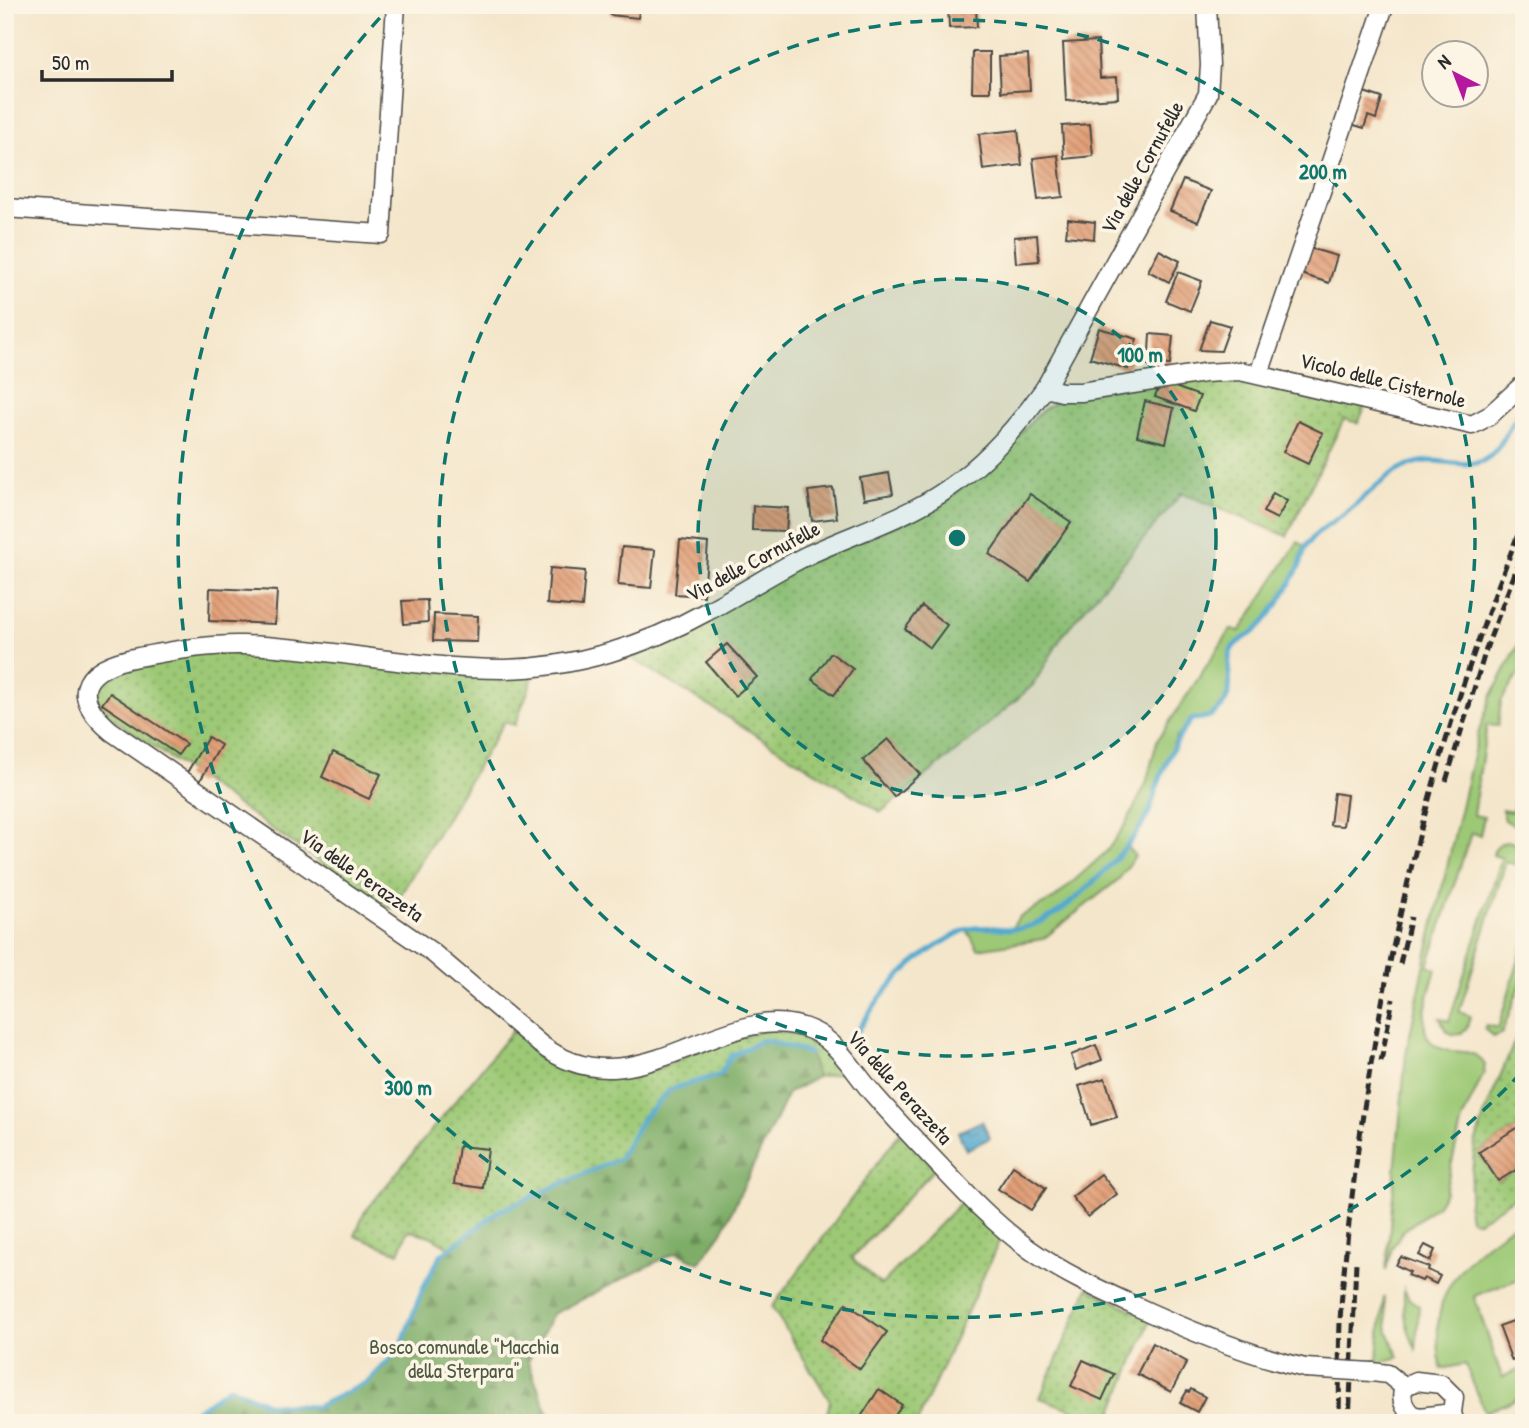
<svg xmlns="http://www.w3.org/2000/svg" width="1529" height="1428" font-family="'Patrick Hand',sans-serif">
<defs>
<pattern id="forest-firs" width="22" height="20" patternUnits="userSpaceOnUse" patternTransform="scale(1.75)"><rect width="22" height="20" fill="#7ead67"/><path d="M5 1l3.5 6h-7zM16 11l3.5 6h-7z" fill="#678d55"/></pattern>
<pattern id="park-dots" width="8" height="8" patternUnits="userSpaceOnUse" patternTransform="scale(1.75)"><rect width="8" height="8" fill="#9dc976"/><path d="M2 2h.1M6 6h.1" fill="none" stroke="#80a361" stroke-width="1.8" stroke-linecap="round"/></pattern>
<pattern id="water-waves" width="16" height="10" patternUnits="userSpaceOnUse" patternTransform="scale(1.75)"><rect width="16" height="10" fill="#53a9cf"/><path d="M0 5q4-4 8 0t8 0" fill="none" stroke="#458aa8"/></pattern>
<pattern id="building-back-hatch" width="6" height="6" patternUnits="userSpaceOnUse" patternTransform="scale(1.75)"><rect width="6" height="6" fill="#e29f77"/><path d="M-1 5l2 2M0 0l6 6M5-1l2 2" fill="none" stroke="#b78262"/></pattern>
</defs>
<rect width="100%" height="100%" fill="#fcf5e5"/>
<filter id="ink" filterUnits="userSpaceOnUse"><feTurbulence type="fractalNoise" baseFrequency=".0143" numOctaves="2"/><feDisplacementMap in="SourceGraphic" scale="14" xChannelSelector="R" yChannelSelector="G"/><feConvolveMatrix kernelMatrix="1 2 1 2 8 2 1 2 1" color-interpolation-filters="sRGB"/></filter>
<filter id="wash" filterUnits="userSpaceOnUse"><feTurbulence type="fractalNoise" baseFrequency=".00686" numOctaves="4" result="noise"/><feDisplacementMap in="SourceGraphic" scale="28" xChannelSelector="R" yChannelSelector="G"/><feGaussianBlur stdDeviation="1.57" result="paint"/><feColorMatrix in="noise" values="0 0 0 0 0 0 0 0 0 0 0 0 0 0 0 0 0 1.4 0 .05"/><feComposite in="paint" operator="in"/></filter>
<g filter="url(#wash)">
<rect width="100%" height="100%" fill="#f4e6cb"/>
<g fill="#9dc976" stroke="#647a50" stroke-width="2">
<path d="M1298,542l8,5c-10,28 -25,58 -46,79 -7,8 -19,12 -26,20 -13,16 7,45 -17,65 -8,7 -16,8 -25,8l-16,18 -19,48 -8,28 -15,24 -8,9 9,10 -16,23 -76,60 -65,10 -11,-19 22,-4 22,3 8,-12 36,-19 51,-46 20,-28 20,-40 11,-43 74,-112 9,2z"/>
<path d="M1524,634v32l-23,35 -3,25 -11,-1 -14,90 11,2 -4,18 -9,-2 -43,133 8,3c-7,26 -29,78 16,82 15,1 24,0 33,14l-2,10 -21,45 -17,72 -9,14 -34,26 -10,16 -6,22 20,-216 21,-101 51,-219 13,-37z"/>
<path d="M1524,737v43l-5,33 5,1v10l-9,2 -10,-6 -3,-10 11,2z"/>
<path d="M1506,841c14,1 17,12 12,24l-12,-3 -47,150 11,4 -3,12 -6,6 -8,1 -7,-4 -6,-13 9,3 53,-163 -9,-3c1,-8 6,-11 13,-14z"/>
<path d="M1524,943v31l-22,59 -8,4 -10,-8 2,-4 12,3z"/>
<path d="M1524,1219v58l-50,19 28,81 22,-9v28l-39,16 -20,-48 -24,5c-2,-14 -4,-29 -3,-44 3,-49 47,-84 86,-106z"/>
<path d="M1404,1289l5,10 10,7 -3,43c-10,-21 -13,-37 -12,-60z"/>
<path d="M1384,1297l4,35 11,25 -22,6z"/>
</g>
<path fill="url(#forest-firs)" stroke="#546c49" stroke-width="2" d="M763,1040l47,13 7,24 -29,16 -66,139 -23,31 -23,-11 -123,62 -25,48 24,61h-375l53,-36 37,17 49,3 52,-25 32,-33 23,-61 18,-33 58,-44 120,-52 23,-40 29,-30 49,-14 11,-19z"/>
<g fill="url(#park-dots)" stroke="#647a50" stroke-width="2">
<path d="M1229,373l137,32 -8,18 -14,-4 -57,117 -105,-43 -118,140 -31,52 -63,55 -89,72 -256,-158 28,-7 46,-21 52,-35 37,-21 149,-61 69,-60 34,-37 15,-10 27,-9z"/>
<path d="M235,644l145,21 131,13 23,-3 -19,50 -11,-3 -112,187 -26,-15 -264,-183 -9,-13c3,-15 13,-21 26,-29z"/>
<path d="M1524,1019v104l-45,29 19,29 26,-16v26l-45,30h-5l-4,-3 -2,-7 7,-67 11,-34z"/>
<path d="M767,1029l52,10 30,32 -32,6 -7,-24 -47,-13 -32,16 -11,19 -49,14 -29,30 -23,40 -120,52 -48,37 -21,-12 -22,-6 -9,23 -44,-17 9,-23 149,-183 43,38 12,5 31,1 61,-6 37,-17z"/>
<path d="M901,1131l34,37 -83,90 29,27 83,-86 37,38 -84,186h-92l5,-22 -58,-94z"/>
<path d="M1088,1288l63,31 -43,104 -68,-25z"/>
</g>
<path fill="url(#water-waves)" stroke="#3f6a7d" stroke-width="2" d="M982,1121l8,17 -24,12 -8,-18z"/>
<g fill="none" stroke-linecap="round" stroke-linejoin="round">
<g stroke="#53a9cf" stroke-width="5">
<path d="M852,1041c24,-42 47,-71 88,-97 9,-5 19,-12 28,-15 15,-4 27,0 42,0 25,0 47,-15 66,-31 23,-20 59,-57 72,-84 5,-9 6,-21 10,-30 9,-24 18,-46 34,-65 9,0 17,-1 25,-8 24,-20 4,-47 16,-64 7,-8 19,-12 26,-20 7,-7 14,-17 20,-25 7,-11 15,-25 21,-37 2,-7 3,-14 7,-20 10,-15 27,-23 41,-34 25,-20 46,-48 80,-50 18,-1 41,8 58,-2 17,-10 23,-37 38,-51"/>
<path d="M177,1423l53,-36 37,17 49,3 52,-25 32,-33 23,-61 18,-33 58,-44 120,-52 23,-40 29,-30 49,-14 11,-19 32,-16 47,13"/>
</g>
</g>
<g id="blocks">
<g fill="url(#building-back-hatch)">
<path d="M611,5h29l-2,13 -28,-3z"/>
<path d="M948,5h28l1,22 -28,1z"/>
<path d="M1098,41l2,37 17,-1 1,21 -52,3 -3,-58z"/>
<path d="M973,52h17v40h-18z"/>
<path d="M1028,54l2,36 -29,2 -2,-36z"/>
<path d="M1361,91l21,7 -6,21 -8,-3 -4,12 -13,-4z"/>
<path d="M1090,124l3,32 -29,3 -2,-33z"/>
<path d="M1018,130l4,35 -39,5 -4,-36z"/>
<path d="M1058,155l5,42 -25,3 -5,-42z"/>
<path d="M1183,180l28,11 -13,31 -28,-11z"/>
<path d="M1068,219l27,3 -1,17 -28,-3z"/>
<path d="M1037,235l2,26 -23,2 -2,-26z"/>
<path d="M1309,248l28,8 -8,27 -28,-9z"/>
<path d="M1159,250l21,11 -11,21 -21,-11z"/>
<path d="M1178,272l24,9 -12,30 -24,-10z"/>
<path d="M1210,320l20,6 -9,25 -22,-1z"/>
<path d="M1099,328l38,11 -9,30 -38,-11z"/>
<path d="M1150,334l23,2 -3,29 -12,-1 1,-11 -10,-1z"/>
<path d="M1161,382l39,14 -6,15 -39,-14z"/>
<path d="M1145,401l29,7 -8,35 -29,-7z"/>
<path d="M1298,421l25,12 -15,31 -25,-12z"/>
<path d="M889,473l4,21 -29,5 -4,-21z"/>
<path d="M833,488l4,30 -25,3 -4,-30z"/>
<path d="M1273,493l14,8 -10,18 -14,-7z"/>
<path d="M1030,494l41,28 -41,60 -41,-28z"/>
<path d="M753,506l35,2 -2,23 -34,-1z"/>
<path d="M680,540l28,3 -4,53 -29,-2z"/>
<path d="M622,547l33,3 -4,38 -33,-3z"/>
<path d="M550,568l35,3 -3,36 -35,-3z"/>
<path d="M210,588l67,3 -2,33 -66,-3z"/>
<path d="M427,600l1,22 -24,2 -2,-23z"/>
<path d="M922,606l25,19 -17,23 -25,-19z"/>
<path d="M434,614l44,2 -1,26 -44,-1z"/>
<path d="M727,644l30,33 -22,19 -29,-34z"/>
<path d="M831,653l22,16 -19,26 -22,-16z"/>
<path d="M110,693l76,51 -8,11 -76,-51z"/>
<path d="M208,737l13,8 -23,39 -13,-8z"/>
<path d="M888,739l32,35 -26,23 -31,-37z"/>
<path d="M333,752l48,22 -12,25 -47,-22z"/>
<path d="M1334,793l13,2 -4,31 -13,-1z"/>
<path d="M1096,1045l6,15 -26,10 -5,-15z"/>
<path d="M1105,1078l12,39 -26,8 -12,-39z"/>
<path d="M1524,1123v42l-26,16 -19,-29z"/>
<path d="M459,1146l29,3 -5,39 -29,-4z"/>
<path d="M1013,1166l33,22 -15,22 -33,-21z"/>
<path d="M1101,1174l16,20 -29,23 -16,-20z"/>
<path d="M1425,1245l10,5 -5,11 -11,-6z"/>
<path d="M1401,1257l28,10 -1,3 12,6 -4,8 -12,-6 -2,3 -14,-6 2,-3 -14,-7z"/>
<path d="M846,1303l41,29 -27,37 -40,-29z"/>
<path d="M1524,1317v39l-12,5 -13,-35z"/>
<path d="M1153,1343l34,19 -16,30 -34,-18z"/>
<path d="M1083,1360l31,14 -12,26 -31,-14z"/>
<path d="M879,1389l23,16 -12,18h-33z"/>
<path d="M1191,1389l14,8 -8,15 -17,-9 7,-12 2,1z"/>
</g>
</g>
</g>
<g filter="url(#ink)">
<use href="#blocks" fill-opacity="0" stroke="#494743" stroke-width="2"/>
<g fill="none" stroke-linecap="round" stroke-linejoin="round">
<defs>
<g id="minor">
<path d="M1207,5l3,60 -2,29 -163,294c-27,38 -58,73 -96,100 -42,30 -94,45 -141,67 -35,17 -67,39 -102,57 -61,34 -132,56 -202,57 -88,0 -173,-21 -261,-24 -35,-1 -70,6 -105,12 -51,9 -73,35 -27,74l322,222 107,91c97,75 187,-53 273,-13 26,12 43,44 62,65 21,24 43,47 65,70 28,30 56,59 89,83 32,23 67,39 102,55 56,26 114,50 174,64"/>
<path d="M5,208l376,26 15,-229"/>
<path d="M1259,374l124,-365"/>
<path d="M1045,388l17,4h19l123,-19 36,-2 232,54 17,-9 35,-32"/>
<path d="M1372,1372l16,2 16,13"/>
<path d="M1452,1413l-32,4 -8,-2c-9,-8 -12,-17 -8,-28l12,-6 25,3 13,13 -2,16 3,10"/>
</g>
</defs>
<use href="#minor" stroke="#494743" stroke-width="21"/>
<use href="#minor" stroke="#fff" stroke-width="18"/>
<g stroke="#2b2b2b" stroke-width="5" stroke-dasharray="10 5" stroke-linecap="butt">
<path d="M1446,781l41,-135 37,-97"/>
<path d="M1400,964l11,-47"/>
<path d="M1381,1061l12,-62"/>
<path d="M1339,1423c1,-39 -1,-78 2,-117 22,-268 80,-536 183,-786"/>
<path d="M1349,1423l7,-161"/>
</g>
<defs>
<path id="minor-bridge" d="M1305,1368l67,4"/>
</defs>
<use href="#minor-bridge" stroke="#494743" stroke-width="21" stroke-linecap="butt"/>
<use href="#minor-bridge" stroke="#fff" stroke-width="18"/>
</g>
</g>
<circle cx="957" cy="538" r="259" fill="#0f766e" fill-opacity=".12"/>
<g fill="none" stroke="#0f766e" stroke-width="3.5" stroke-dasharray="12 9">
<circle cx="957" cy="538" r="259"/>
<circle cx="957" cy="538" r="518"/>
<path d="M1521 1073A777 777 0 0 1 389 8"/>
</g>
<g text-anchor="middle" dominant-baseline="central" stroke-width="7" stroke-linejoin="round" paint-order="stroke">
<g font-size="21" fill="#2b2b2b" stroke="#fcf5e5">
<text transform="translate(1142 167) rotate(-61)">Via delle Cornufelle</text>
<text transform="translate(1383 380) rotate(14)">Vicolo delle Cisternole</text>
<text transform="translate(753 561) rotate(-28)">Via delle Cornufelle</text>
<text transform="translate(362 875) rotate(35)">Via delle Perazzeta</text>
<text transform="translate(900 1087) rotate(48)">Via delle Perazzeta</text>
</g>
<g font-size="21" fill="#4d5a42" stroke="#fcf5e5">
<text x="464" y="1346">Bosco comunale "Macchia<tspan x="464" dy="24">della Sterpara"</tspan></text>
</g>
</g>
<circle cx="957" cy="538" r="10" fill="#0f766e" stroke="#fcf5e5" stroke-width="3.5"/>
<g font-size="21" text-anchor="middle" font-weight="bold" fill="#0f766e" stroke="#fcf5e5" stroke-width="7" stroke-linejoin="round" paint-order="stroke">
<text x="1323" y="179">200 m</text>
<text x="1140" y="362">100 m</text>
<text x="408" y="1095">300 m</text>
</g>
<rect width="1529" height="1428" fill="none" stroke="#fcf5e5" stroke-width="28"/>
<g transform="translate(1455 74) rotate(318)"><circle r="33" fill="#fcf5e5" stroke="#a8a49b" stroke-width="2"/>
<path d="M0-5L12 26L0 18L-12 26Z" fill="#b5179e"/>
<text y="-10" font-size="19" font-weight="bold" text-anchor="middle" fill="#2b2b2b">N</text>
</g>
<path d="M42 70v10h130v-10" fill="none" stroke="#2b2b2b" stroke-width="3.5"/>
<text x="52" y="70" font-size="21" fill="#2b2b2b" stroke="#fcf5e5" stroke-width="5" paint-order="stroke">50 m</text>
</svg>
